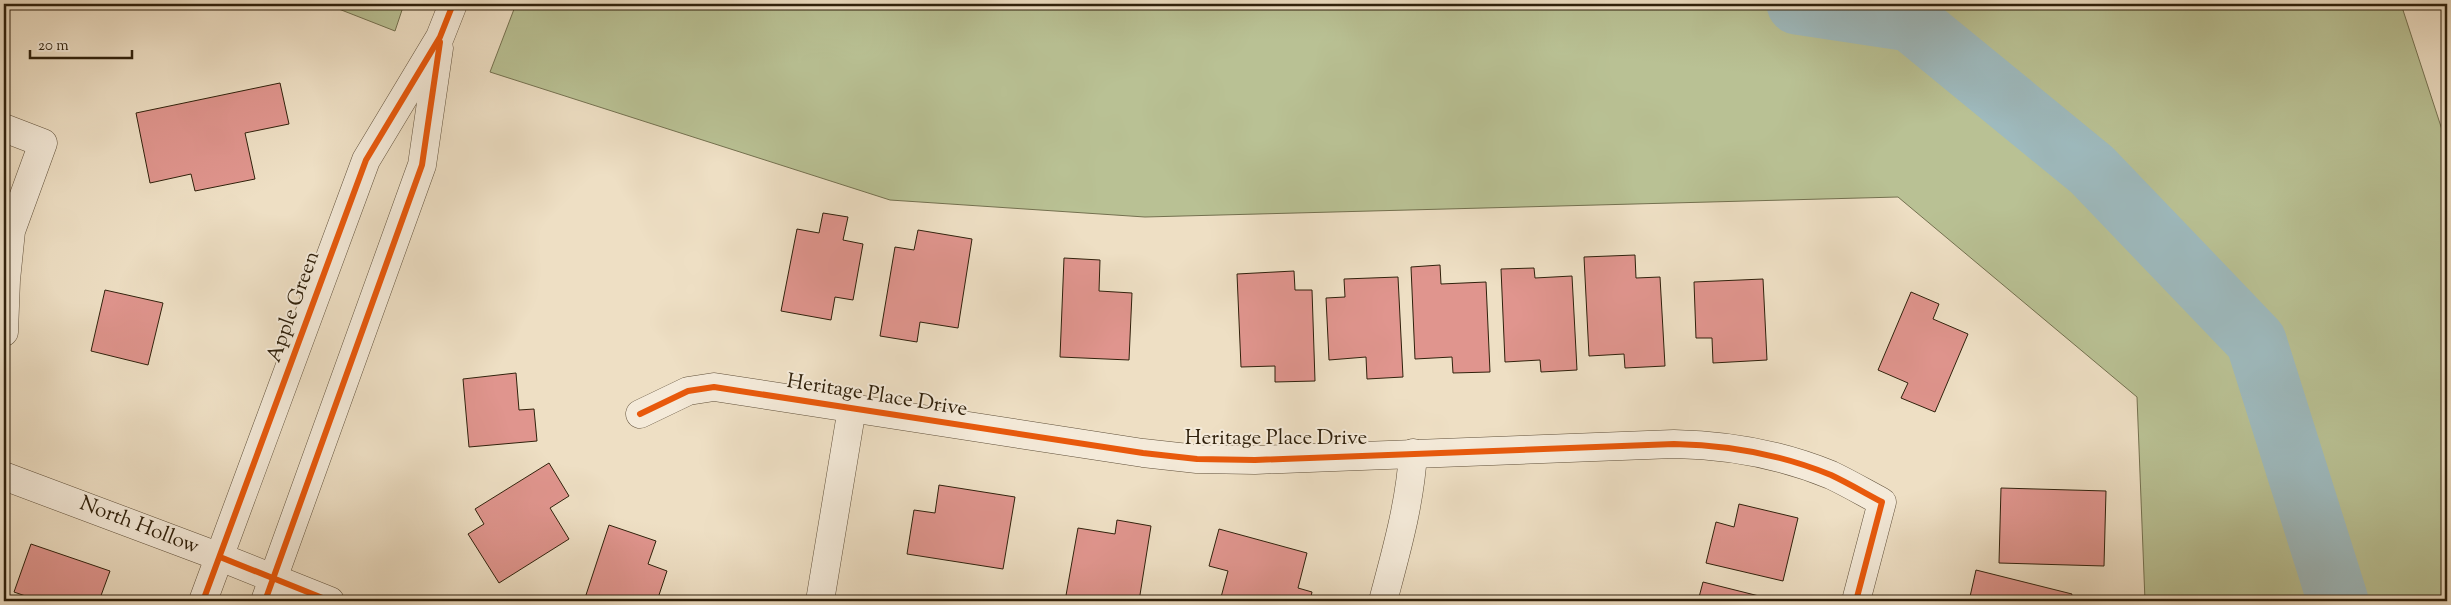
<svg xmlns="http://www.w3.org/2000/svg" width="2451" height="605" font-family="'Sorts Mill Goudy',serif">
<rect width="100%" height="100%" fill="#eedfc4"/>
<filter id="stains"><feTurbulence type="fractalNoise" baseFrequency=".004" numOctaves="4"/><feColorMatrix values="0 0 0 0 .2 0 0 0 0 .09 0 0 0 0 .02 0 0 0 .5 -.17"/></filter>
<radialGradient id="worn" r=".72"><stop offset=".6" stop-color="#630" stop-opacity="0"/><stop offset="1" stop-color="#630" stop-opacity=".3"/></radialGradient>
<g fill="#b9c194" stroke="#747150">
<path d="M326,4h78l-9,27z"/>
<path d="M516,4h1885l46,141v456h-302l-8,-204 -239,-200 -753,20 -255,-17 -400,-128z"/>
</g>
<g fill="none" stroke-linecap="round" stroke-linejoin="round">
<path stroke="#9ebabe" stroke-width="61" d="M1797,4l113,17 182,149 164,171 82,260"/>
</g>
<g fill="#e0958e" stroke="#30210c">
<path d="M280,83l9,41 -44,9 10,46 -60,12 -4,-17 -41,9 -14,-70z"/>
<path d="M823,213l25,4 -5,23 20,4 -10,56 -18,-3 -4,23 -50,-9 16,-82 22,4z"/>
<path d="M918,230l54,9 -14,89 -38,-6 -3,20 -37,-6 15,-89 19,3z"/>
<path d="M1635,255l1,23 24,-1 5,89 -40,2 -1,-14 -35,2 -5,-99z"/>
<path d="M1064,258l36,2 -1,31 33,2 -3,67 -69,-3z"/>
<path d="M1440,265l1,19 45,-2 4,90 -37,1 -1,-16 -37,2 -4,-92z"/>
<path d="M1534,268l1,10 37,-2 5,94 -36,2 -1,-12 -35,2 -4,-93z"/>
<path d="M1294,271l1,19h17l3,91 -40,1v-16l-34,1 -4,-93z"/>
<path d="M1398,277l5,100 -36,2 -1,-22 -37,3 -3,-62 19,-1 -1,-18z"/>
<path d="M1763,279l4,81 -54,3 -1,-25h-16l-2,-56z"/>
<path d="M105,290l58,13 -15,62 -57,-14z"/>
<path d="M1911,292l28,12 -6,15 35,15 -33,78 -34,-14 7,-15 -30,-13z"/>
<path d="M516,373l3,37 15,-1 3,32 -68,6 -6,-68z"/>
<path d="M549,463l20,33 -19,12 19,31 -70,44 -31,-49 16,-10 -9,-15z"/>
<path d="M939,485l76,12 -12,72 -96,-15 7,-44 21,3z"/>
<path d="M2001,488l105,3 -2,75 -105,-3z"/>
<path d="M1739,504l59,14 -15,63 -77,-18 10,-41 18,5z"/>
<path d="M1117,520l34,6 -12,75h-74l13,-73 37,6z"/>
<path d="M609,525l47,16 -8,23 19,7 -10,30h-73z"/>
<path d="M1219,529l88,24 -9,35 14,4 -2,9h-90l8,-30 -19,-5z"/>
<path d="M31,544l79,27 -11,30h-65v-2l-20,-7z"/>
<path d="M1976,570l96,24 -2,7h-101z"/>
<path d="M1703,582l76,19h-81z"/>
</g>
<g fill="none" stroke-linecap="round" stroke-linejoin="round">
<defs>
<g id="minor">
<path d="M4,128l39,15 -32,88 -5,49 -2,52"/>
<path d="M640,414l48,-23 26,-4 429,66 54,6 58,1 419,-16c55,1 106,10 157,31 17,8 34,18 51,27l-26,99"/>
<path d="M4,476l216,81 110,44"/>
<path d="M203,601l163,-441 74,-123 13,-33"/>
<path d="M265,601l157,-436 17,-117"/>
<path d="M820,601l32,-193"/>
<path d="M1383,601c13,-49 27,-97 30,-148"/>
</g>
</defs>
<use href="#minor" stroke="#60503a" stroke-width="29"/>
<use href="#minor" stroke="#f4ead9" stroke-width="28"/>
<defs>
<g id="cycleway">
<path d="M640,414l48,-23 26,-4 429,66 54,6 58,1 419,-16c55,1 106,10 157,31 17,8 34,18 51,27l-26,99"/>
<path d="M220,557l110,44"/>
<path d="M203,601l163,-441 74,-123 13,-33"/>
<path d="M265,601l157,-436 18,-123"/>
</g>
</defs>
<use href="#cycleway" stroke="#f4ead9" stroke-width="9"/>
<use href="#cycleway" stroke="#e8590c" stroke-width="6"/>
</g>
<g text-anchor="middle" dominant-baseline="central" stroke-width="4" stroke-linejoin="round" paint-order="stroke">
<g font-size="21" fill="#30210c" stroke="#f4ead9">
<text transform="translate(294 307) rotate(-70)">Apple Green</text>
<text transform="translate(877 396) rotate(9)">Heritage Place Drive</text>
<text x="1276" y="439">Heritage Place Drive</text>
<text transform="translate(139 526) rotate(21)">North Hollow</text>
</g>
</g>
<rect width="2451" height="605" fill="none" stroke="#eedfc4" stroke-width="20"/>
<rect x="5" y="5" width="2441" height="595" fill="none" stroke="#30210c" stroke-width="2.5"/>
<rect x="10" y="10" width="2431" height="585" fill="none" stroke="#30210c"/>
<path d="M30 50v8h102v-8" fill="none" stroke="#30210c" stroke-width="2.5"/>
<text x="38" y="50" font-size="15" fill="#30210c" stroke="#f4ead9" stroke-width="4" paint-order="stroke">20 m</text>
<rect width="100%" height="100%" filter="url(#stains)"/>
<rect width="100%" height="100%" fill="url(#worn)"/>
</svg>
